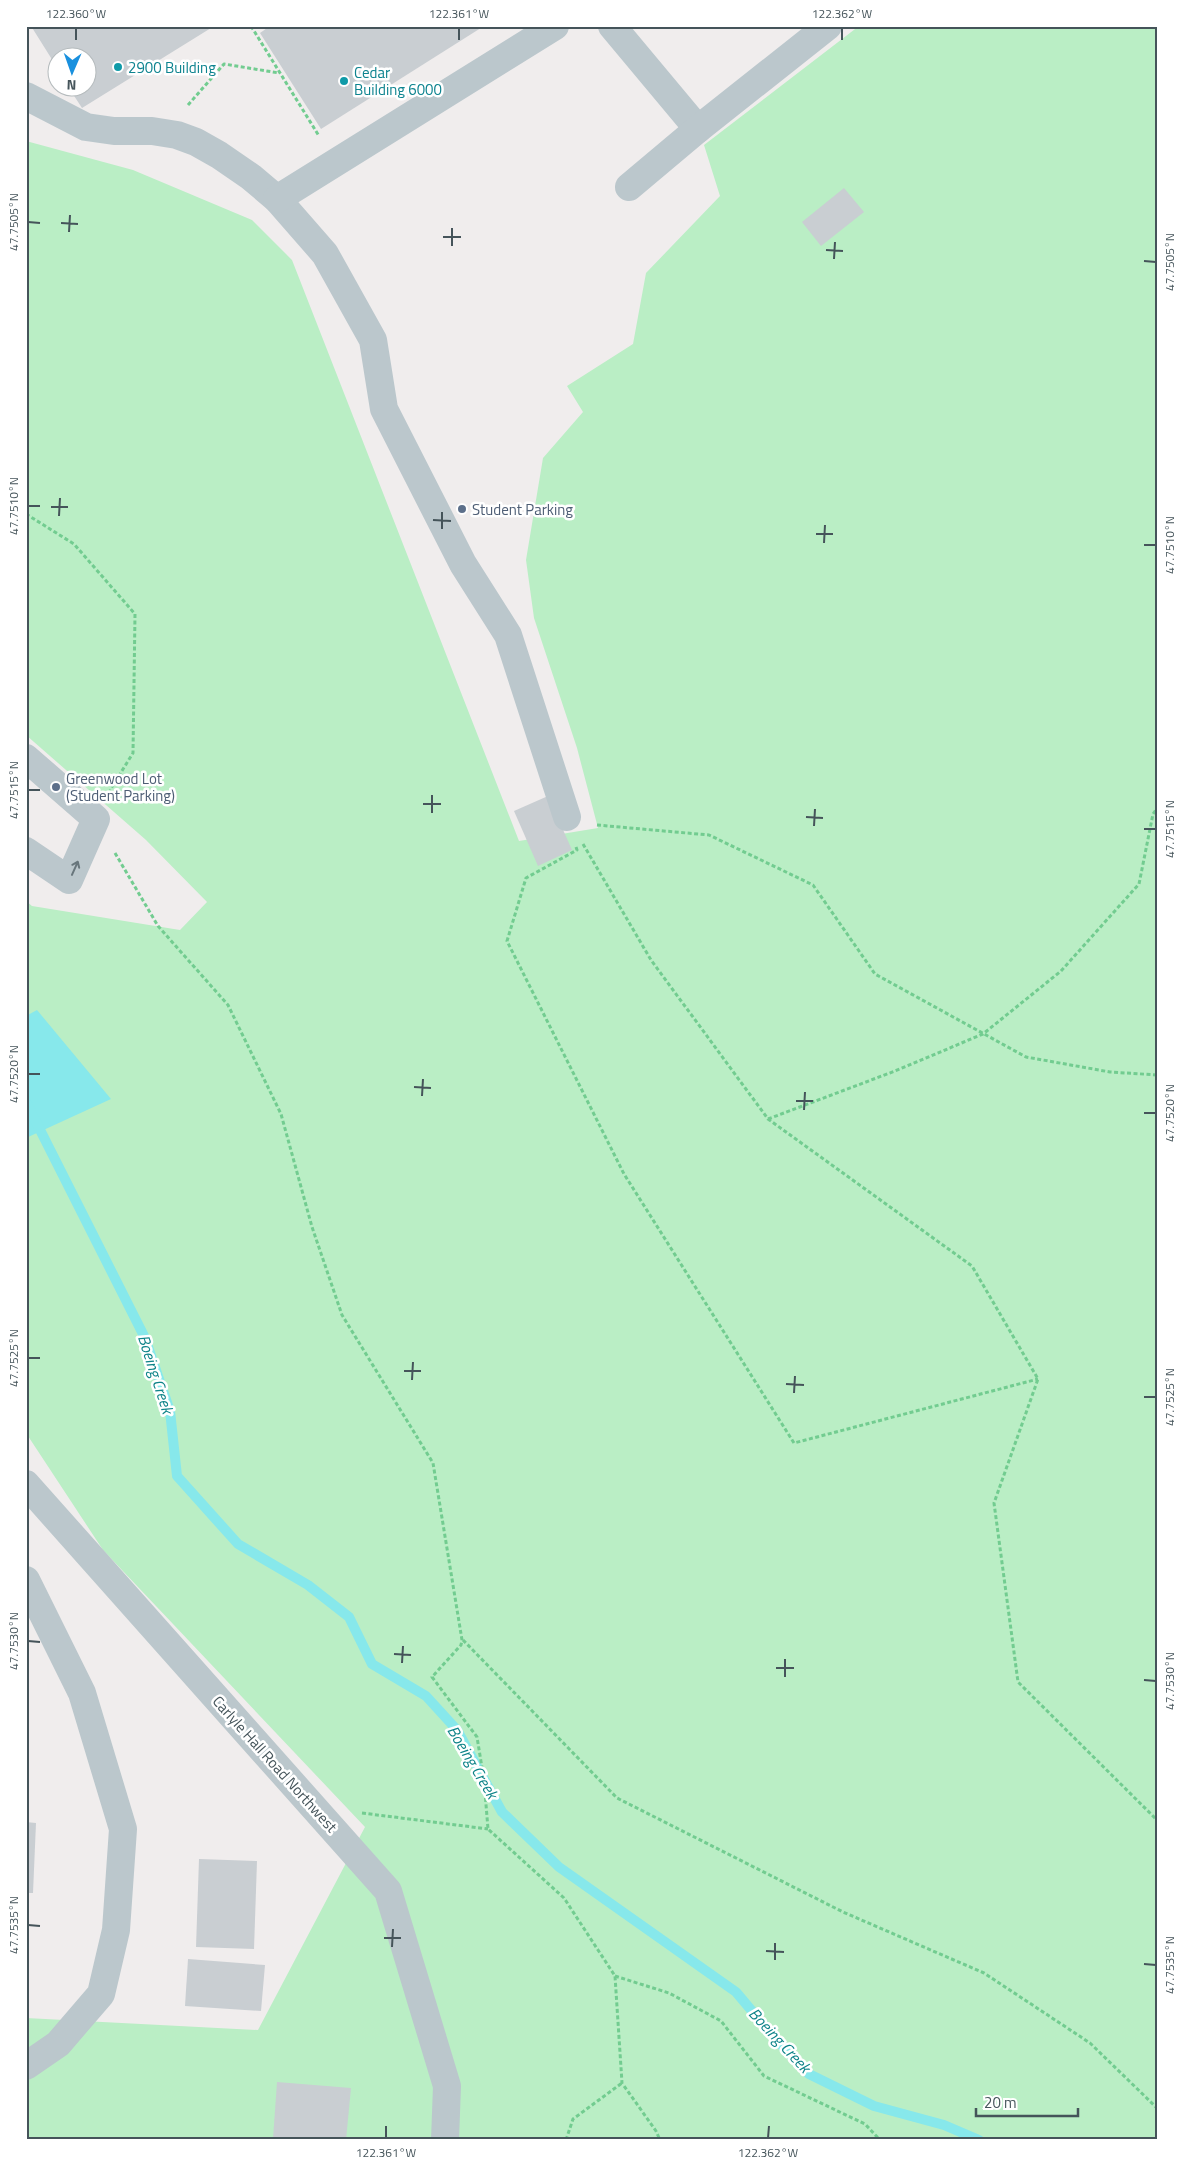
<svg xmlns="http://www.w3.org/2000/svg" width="1184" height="2166" font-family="'Titillium Web',sans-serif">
<rect width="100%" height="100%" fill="#f0eded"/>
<path fill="#baeec5" d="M859,26h299v2114h-1132v-122l232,12 107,-203 -262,-277 -77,-117v-532l6,5 148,24 27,-28 -61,-62 -120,-105v-594l107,29 119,50 40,40 227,581 79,-13 -21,-80 -43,-130 -8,-58 17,-102 40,-46 -16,-26 66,-42 13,-71 74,-77 -16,-51z"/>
<path fill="#87e8eb" d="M37,1010l74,89 -85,39v-122z"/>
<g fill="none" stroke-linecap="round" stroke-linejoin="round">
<path stroke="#87e8eb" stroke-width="10" d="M26,1102l119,236 25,73 7,65 61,68 70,41 41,32 23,47 54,32 31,34 45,82 57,55 177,125 38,45 35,37 65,32 70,19 35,15"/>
</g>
<g fill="#c9ced2">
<path d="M31,26h179l1,2 -129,80 -13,-20h19v-30h-30v11z"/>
<path d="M270,26h214l-163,103 -61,-96z"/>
<path d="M844,188l20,24 -43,34 -19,-24z"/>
<path d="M548,796l24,54 -34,16 -24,-55z"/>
<path d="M26,1822l10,1 -3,70h-7z"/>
<path d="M199,1859l58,2 -3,88 -58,-2z"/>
<path d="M188,1959l77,6 -4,46 -76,-5z"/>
<path d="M277,2082l74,6 -5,52 -73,-1z"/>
</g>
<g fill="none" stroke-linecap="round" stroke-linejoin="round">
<g stroke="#72cc90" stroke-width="3" stroke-dasharray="4 2.5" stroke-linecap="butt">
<path d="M251,26l68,110"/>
<path d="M188,105l36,-41 55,9"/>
<path d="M26,514l48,30 61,70 -2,139 -23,37"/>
<path d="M597,825l112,10 104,50 62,89 151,83 84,15 48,3"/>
<path d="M583,844l68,116 117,159 204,147 66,113 -44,124 24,179 140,139"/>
<path d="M576,847l1,3 -51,28 -19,63 117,233 170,269 244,-64"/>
<path d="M115,853l43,73 70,79 53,109 31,113 30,88 91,148 29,177 -1,5 -29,32 45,60 7,43 4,49 76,69 51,78 7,107 34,48 4,9"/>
<path d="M768,1119l127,-48 88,-37 78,-63 78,-87 14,-70 5,-7"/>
<path d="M463,1640l154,158 226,114 141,61 106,70 68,66"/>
<path d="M362,1813l126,16"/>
<path d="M615,1976l54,17 52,28 43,55 101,48 15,16"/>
<path d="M566,2140l7,-21 49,-36"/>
</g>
<g stroke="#bbc7cc" stroke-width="28">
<path d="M612,26l86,103"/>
<path d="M26,96l60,31 28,4h38l25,4 19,7 23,13 32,22 26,22 48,55 48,86 11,69 79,155 45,71 59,182"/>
<path d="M629,187l69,-58 130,-103"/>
<path d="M277,199l278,-173"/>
<path d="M26,758l70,61 -27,61 -43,-29"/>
<path d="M26,1484l362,407 59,195 -2,54"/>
<path d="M26,1580l56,113 41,136 -7,101 -15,64 -43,50 -32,22"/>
</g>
</g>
<defs><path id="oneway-shaft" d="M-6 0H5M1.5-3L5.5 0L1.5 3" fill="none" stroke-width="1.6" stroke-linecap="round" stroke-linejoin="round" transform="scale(1.25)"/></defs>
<use stroke="#68767c" href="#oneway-shaft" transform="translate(75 868) rotate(-66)"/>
<path fill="none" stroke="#45545a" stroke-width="2" d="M76,40v-12M459,40v-12M842,40v-12M28,222l12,1M61,223l17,1M69,232l1,-17M443,237h18M452,246v-18M826,250l17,1M834,259l1,-17M1144,261l12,1M28,506h12M51,507h17M59,516l1,-18M433,520l18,1M442,529v-17M816,534h17M824,543l1,-18M1144,545h12M28,790h12M423,804h18M432,813v-18M806,817l17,1M814,826l1,-17M1144,829h12M28,1074h12M414,1087l17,1M422,1096l1,-17M796,1101h17M804,1110l1,-18M1144,1113h12M28,1358h12M404,1371h17M412,1380l1,-18M786,1384l18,1M794,1393l1,-17M1144,1397h12M28,1641l12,1M394,1654l17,1M402,1663l1,-17M776,1668h18M785,1677v-18M1144,1680l12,1M28,1925l12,1M384,1938h17M392,1947l1,-18M766,1951l18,1M775,1960v-17M1144,1964l12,1M386,2138v-12M768,2138l1,-12"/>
<g fill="#0f9aa8" stroke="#fff" stroke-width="2">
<circle cx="118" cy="67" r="5"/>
<circle cx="344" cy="81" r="5"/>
</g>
<g fill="#5c6f8a" stroke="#fff" stroke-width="2">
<circle cx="462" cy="509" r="5"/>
<circle cx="56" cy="787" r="5"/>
</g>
<g text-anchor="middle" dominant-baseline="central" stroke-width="5" stroke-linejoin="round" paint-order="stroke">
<g font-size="15" fill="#0d838f" stroke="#fff" text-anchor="start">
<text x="128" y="67">2900 Building</text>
<text x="354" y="72">Cedar<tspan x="354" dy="17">Building 6000</tspan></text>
</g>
<g font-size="15" fill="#4e5e75" stroke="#fff" text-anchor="start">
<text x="472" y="509">Student Parking</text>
<text x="66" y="778">Greenwood Lot<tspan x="66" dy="17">(Student Parking)</tspan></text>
</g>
<g font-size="15" fill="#45545a" stroke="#fff">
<text transform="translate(275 1764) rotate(48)">Carlyle Hall Road Northwest</text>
</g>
<g font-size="16" font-style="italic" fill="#0d8388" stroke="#fff">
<text transform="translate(156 1374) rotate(72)">Boeing Creek</text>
<text transform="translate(473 1762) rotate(59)">Boeing Creek</text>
<text transform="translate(780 2040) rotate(47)">Boeing Creek</text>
</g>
</g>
<rect width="1184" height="2166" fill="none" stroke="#ffffff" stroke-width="55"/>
<g transform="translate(72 72) rotate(182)"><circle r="24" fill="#ffffff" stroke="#b5bbbd"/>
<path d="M0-4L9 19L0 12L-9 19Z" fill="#1990de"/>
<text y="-8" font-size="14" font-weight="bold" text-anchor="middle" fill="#45545a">N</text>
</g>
<path d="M976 2108v8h102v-8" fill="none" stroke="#45545a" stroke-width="2.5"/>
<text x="984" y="2108" font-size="15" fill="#45545a" stroke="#ffffff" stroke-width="4" paint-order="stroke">20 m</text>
<rect x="28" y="28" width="1128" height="2110" fill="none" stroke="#45545a" stroke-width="2"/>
<g font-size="12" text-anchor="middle" fill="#45545a">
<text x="76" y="18">122.360°W</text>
<text x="459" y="18">122.361°W</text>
<text x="842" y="18">122.362°W</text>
<text transform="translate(14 222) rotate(-90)" y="4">47.7505°N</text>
<text transform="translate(1170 262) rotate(-90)" y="4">47.7505°N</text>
<text transform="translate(14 506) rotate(-90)" y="4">47.7510°N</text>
<text transform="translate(1170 545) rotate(-90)" y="4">47.7510°N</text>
<text transform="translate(14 790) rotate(-90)" y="4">47.7515°N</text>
<text transform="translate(1170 829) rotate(-90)" y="4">47.7515°N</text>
<text transform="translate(14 1074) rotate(-90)" y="4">47.7520°N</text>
<text transform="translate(1170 1113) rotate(-90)" y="4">47.7520°N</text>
<text transform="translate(14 1358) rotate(-90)" y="4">47.7525°N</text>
<text transform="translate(1170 1397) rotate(-90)" y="4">47.7525°N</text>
<text transform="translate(14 1641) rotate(-90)" y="4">47.7530°N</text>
<text transform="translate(1170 1681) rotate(-90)" y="4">47.7530°N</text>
<text transform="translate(14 1925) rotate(-90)" y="4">47.7535°N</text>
<text transform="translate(1170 1965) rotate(-90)" y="4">47.7535°N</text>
<text x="386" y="2157">122.361°W</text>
<text x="768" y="2157">122.362°W</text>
</g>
</svg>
